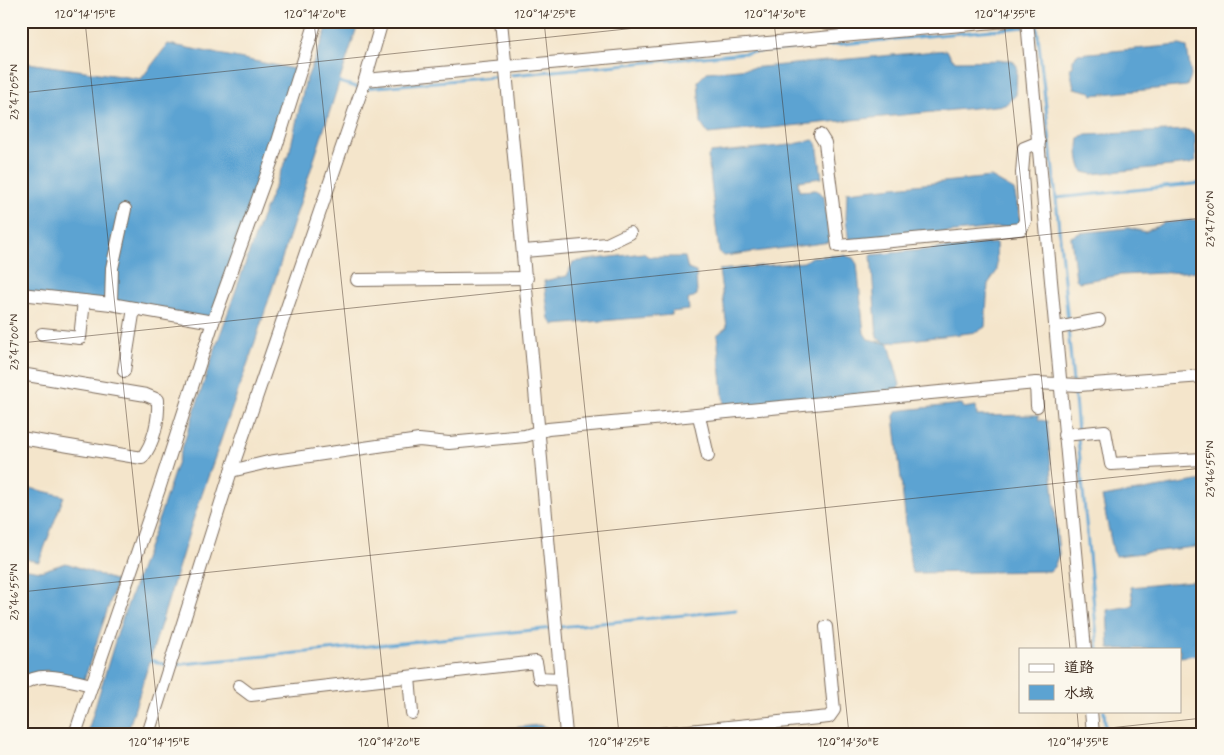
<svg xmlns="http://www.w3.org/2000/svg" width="1224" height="755" font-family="Mynerve,'LXGW WenKai TC',sans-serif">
<rect width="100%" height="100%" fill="#fbf7ec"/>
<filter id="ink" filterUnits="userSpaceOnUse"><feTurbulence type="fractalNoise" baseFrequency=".02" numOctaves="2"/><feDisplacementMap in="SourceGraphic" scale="10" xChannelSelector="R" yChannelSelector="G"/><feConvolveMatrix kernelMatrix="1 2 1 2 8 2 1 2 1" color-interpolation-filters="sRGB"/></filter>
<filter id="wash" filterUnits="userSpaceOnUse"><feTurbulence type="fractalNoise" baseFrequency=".0096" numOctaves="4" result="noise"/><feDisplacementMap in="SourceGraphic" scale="20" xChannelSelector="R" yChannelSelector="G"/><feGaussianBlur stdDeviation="1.12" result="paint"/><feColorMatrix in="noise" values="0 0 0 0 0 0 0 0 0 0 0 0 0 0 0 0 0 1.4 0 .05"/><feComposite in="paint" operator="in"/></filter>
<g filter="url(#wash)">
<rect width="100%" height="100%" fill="#f4e5cb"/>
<g fill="#5ca3d2" stroke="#4c6678">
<path d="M330,21h29l-107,330 -60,172 -65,211h-40l31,-103 42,-116 52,-157 49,-139 29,-69 15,-67z"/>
<path d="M168,44l131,26 -86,257 -104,-25 -88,-2v-238l120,17z"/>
<path d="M1180,45l7,2 4,29 -4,10 -95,9 -1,-3 -17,-4 -4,-20 3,-1v-8l5,-5z"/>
<path d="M947,50l4,8 5,3 56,-1 5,6 -1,29 -11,10 -297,29 -7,-10 -3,-43 9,-9z"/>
<path d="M1188,130l7,5 1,26 -6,3 -98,10 -9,-2c-5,-9 -6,-23 -4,-33l7,-4z"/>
<path d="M813,140l4,3 5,35 -24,3 1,10 17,-1 8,6 6,46 -106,14 -5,-4 -11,-96 3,-3 79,-8z"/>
<path d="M991,177l23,13 8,35 -173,18 -3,-24 1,-27z"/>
<path d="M1203,219v52l-82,4 -42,7 -3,-3 -5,-42 9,-4 49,-5 16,4 19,-9z"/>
<path d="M996,243l1,28 -9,13 -3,43 -8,5 -92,11 -8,-5 -6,-83z"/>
<path d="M643,253l6,4h36l3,12 8,3 1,23 -9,5 1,10 -18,2 1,3 -118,10 -5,-6 -5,-38 23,-5 6,-14z"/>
<path d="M844,255l9,3 4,6 7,69 4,6 21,5 11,41 -6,9 -167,14 -3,-4 -7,-69 10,-8 -8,-57 85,-8 7,-5z"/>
<path d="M962,404l2,4 12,-2 1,10 61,-1 1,5 8,1 12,133 -5,13 -4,4 -137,2 -2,-4 -17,-153 3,-5 6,-1z"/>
<path d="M1203,480v66l-87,10 -3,-5 -11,-54z"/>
<path d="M21,486l43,10 -25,66 -18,-4z"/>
<path d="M66,563l51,18 -35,105 -61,-11v-107l20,3z"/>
<path d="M1203,580v74l-23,3v-8h-71l-2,-39 24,-4 2,-2 -2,-17z"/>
<path d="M539,725l9,3 3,6h-96z"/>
</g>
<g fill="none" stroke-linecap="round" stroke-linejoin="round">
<g stroke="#5ca3d2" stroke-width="3">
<path d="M1031,26h6l19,172 147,-15"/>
<path d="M511,75l514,-48"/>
<path d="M335,81l25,7"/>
<path d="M366,88l138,-12"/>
<path d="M1056,198l12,124"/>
<path d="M1068,328l5,54"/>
<path d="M1074,388l4,44"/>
<path d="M1078,438l20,211"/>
<path d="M560,627l176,-17"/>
<path d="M148,659l18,6"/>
<path d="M172,665l382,-37"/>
<path d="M1104,711l2,23"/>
</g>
</g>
</g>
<g filter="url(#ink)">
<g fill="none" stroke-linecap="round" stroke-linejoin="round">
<defs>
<g id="minor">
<path d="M501,21c24,238 42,475 65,713"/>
<path d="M1027,21l58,628"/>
<path d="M365,80l640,-59"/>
<path d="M820,135l5,8 13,103 183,-17 4,-8 -3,-48 2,-25 15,-6"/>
<path d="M524,251l83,-7 23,-11"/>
<path d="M357,280l170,-2"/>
<path d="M21,294l90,10 102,18"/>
<path d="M111,304l1,-36 13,-59"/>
<path d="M1057,328l42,-8"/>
<path d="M42,334l38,4 4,-37"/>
<path d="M124,371l10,-63"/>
<path d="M21,374l125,21 12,5c1,20 -4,43 -16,58l-121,-20"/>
<path d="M1036,383l1,23"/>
<path d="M699,416l9,40"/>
<path d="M1064,435l41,-4 6,33 92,-5"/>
<path d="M231,471l37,-9 151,-22 30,3 76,-7 23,-7 488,-46 43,2 124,-9"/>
<path d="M409,677l3,36"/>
<path d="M21,685c21,-16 47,-5 71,0"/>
<path d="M239,686l12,9 285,-33 3,16 22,1"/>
<path d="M1091,711l2,23"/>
<path d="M75,734l84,-245 54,-167 59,-162 44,-139"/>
<path d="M148,734l83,-263 134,-391 17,-59"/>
<path d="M659,734l170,-17 5,-7 -8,-83"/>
</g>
</defs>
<use href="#minor" stroke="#7c6b5b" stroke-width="14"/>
<use href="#minor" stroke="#fff" stroke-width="12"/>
</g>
</g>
<path fill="none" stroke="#3b2a1e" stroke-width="1" stroke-opacity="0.45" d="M85,21l75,713M314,21l75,713M544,21l75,713M774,21l75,713M1004,21l66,628M21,93l681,-72M21,343l1182,-125M21,592l1182,-124M1077,711l2,23M1053,734l150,-16"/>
<rect width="1224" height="755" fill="none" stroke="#fbf7ec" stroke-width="55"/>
<rect x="1019" y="648" width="162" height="65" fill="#fbf7ec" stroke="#aea59a"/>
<rect x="1029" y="664" width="25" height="8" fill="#ffffff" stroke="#aea59a"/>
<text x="1064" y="672" font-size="15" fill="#3b2a1e">道路</text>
<rect x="1029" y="685" width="25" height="15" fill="#5ca3d2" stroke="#aea59a"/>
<text x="1064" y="698" font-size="15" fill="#3b2a1e">水域</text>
<rect x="28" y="28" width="1168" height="700" fill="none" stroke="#3b2a1e" stroke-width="2"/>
<g font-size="12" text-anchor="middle" fill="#3b2a1e">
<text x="85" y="18">120°14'15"E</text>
<text x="315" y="18">120°14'20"E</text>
<text x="545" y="18">120°14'25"E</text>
<text x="775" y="18">120°14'30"E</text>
<text x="1005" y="18">120°14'35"E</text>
<text transform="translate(14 92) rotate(-90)" y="4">23°47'05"N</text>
<text transform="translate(1210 219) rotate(-90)" y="4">23°47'00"N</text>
<text transform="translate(14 342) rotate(-90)" y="4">23°47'00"N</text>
<text transform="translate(1210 469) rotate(-90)" y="4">23°46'55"N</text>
<text transform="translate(14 592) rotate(-90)" y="4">23°46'55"N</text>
<text x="159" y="746">120°14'15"E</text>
<text x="389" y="746">120°14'20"E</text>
<text x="619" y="746">120°14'25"E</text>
<text x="848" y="746">120°14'30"E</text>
<text x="1078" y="746">120°14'35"E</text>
</g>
</svg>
